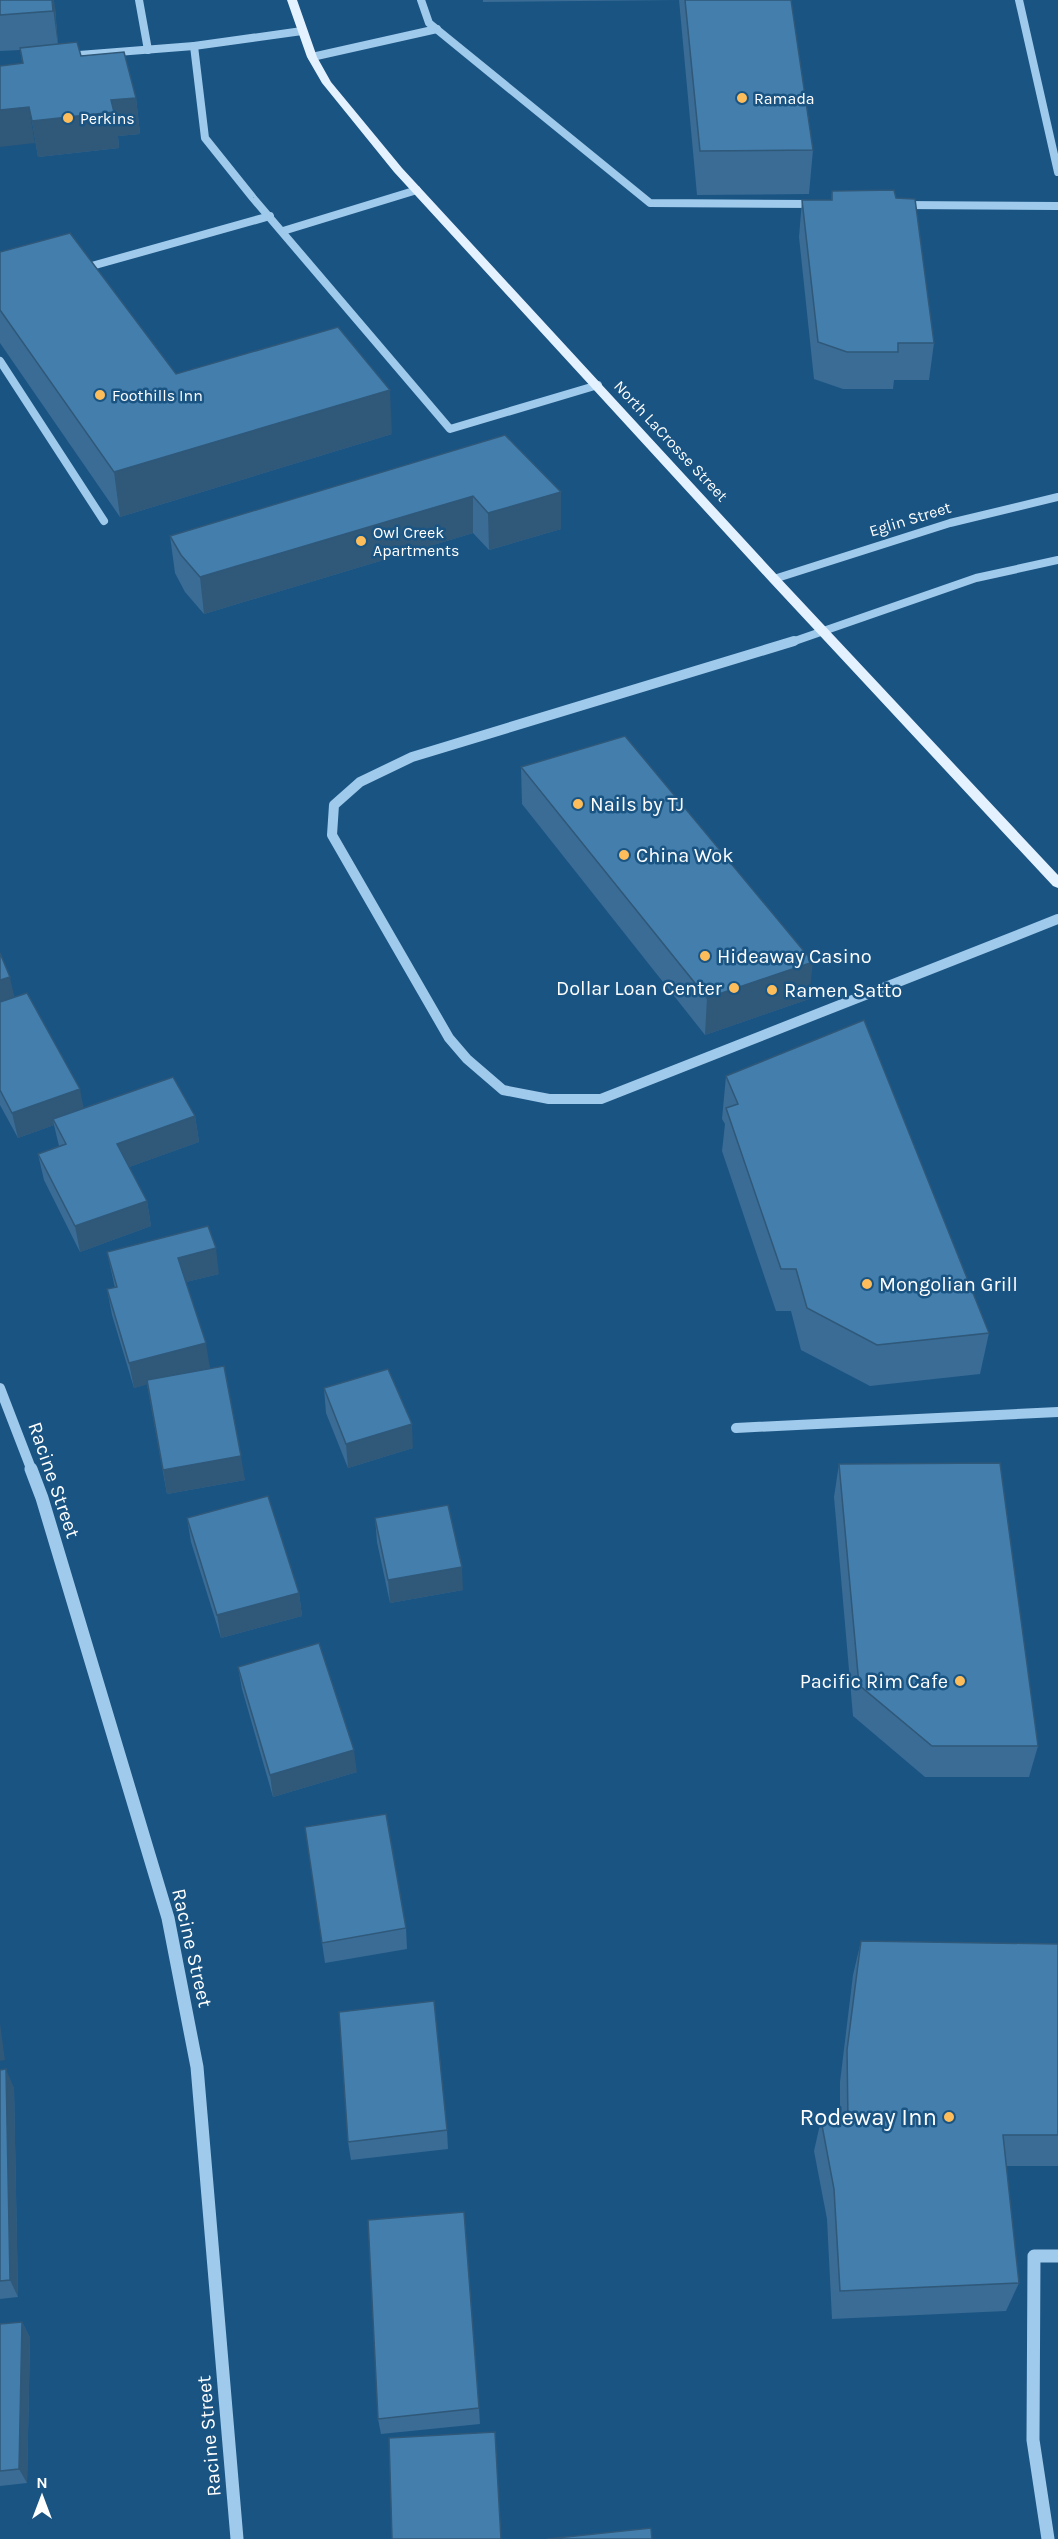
<svg xmlns="http://www.w3.org/2000/svg" width="1058" height="2539" font-family="Karla,sans-serif">
<rect width="100%" height="100%" fill="#1a5483"/>
<g fill="none" stroke-linecap="round" stroke-linejoin="round">
<g stroke="#9fcaeb" stroke-width="8">
<path d="M139,0l9,50"/>
<path d="M421,0l8,23 221,180 165,1"/>
<path d="M1019,0l39,172"/>
<path d="M302,31l-108,15 11,92 48,60 197,231 148,-44"/>
<path d="M66,56l128,-10"/>
<path d="M312,57l125,-28"/>
<path d="M902,205l156,1"/>
<path d="M283,231l134,-41"/>
<path d="M81,269l189,-53"/>
<path d="M0,361l104,160"/>
<path d="M774,579l176,-56 108,-26"/>
<path d="M789,643l187,-65 82,-18"/>
</g>
<g stroke="#9fcaeb" stroke-width="10">
<path d="M794,641l-382,116 -52,25 -26,23 -2,30 117,203 18,21 36,31 46,9h52l457,-180"/>
<path d="M0,1388l32,83"/>
<path d="M736,1428l322,-16"/>
</g>
<g stroke="#9fcaeb" stroke-width="13">
<path d="M31,1469l11,29 126,420 29,149 40,472"/>
<path d="M1048,2539l-15,-99 1,-184h24"/>
</g>
<path fill="#e4f1ff" fill-rule="evenodd" d="M287,0h10l20,57 14,25 71,86 376,408 280,299v13l-5,-2 -283,-304 -376,-410 -72,-89 -15,-26z"/>
</g>
<g fill="#3a6c95">
<path d="M0,0l55,7 3,37 23,12 55,42 4,36 -22,2 1,12 -81,9 -18,-107 -20,1z"/>
<path d="M483,0h308l22,150 -4,44 -112,1 -18,-195 -196,2z"/>
<path d="M832,191l64,7 38,145 -5,37h-35l-1,9h-50l-29,-10 -15,-142 3,-37h29z"/>
<path d="M0,252l176,122 216,60 -272,83 -120,-174z"/>
<path d="M505,435l56,94 -72,21 -16,-17 -269,81 -19,-22 -10,-19 -5,-37z"/>
<path d="M521,767l288,232 -104,36 -183,-231z"/>
<path d="M0,953l14,44 69,111 112,8 4,26 -70,25 18,34 4,25 -71,26 -36,-72 -6,-26 21,-8 -5,-21 -36,13 -18,-33z"/>
<path d="M726,1076l263,257 -9,41 -110,12 -69,-36 -10,-39h-15l-54,-160 3,-27 -3,-5z"/>
<path d="M107,1252l112,22 -33,8 24,86 -9,2 44,110 -78,14 -20,-110 -13,4 -22,-73 -5,-26 8,-1z"/>
<path d="M324,1388l89,60 -65,20 -22,-55z"/>
<path d="M839,1464l199,282 -9,31h-104l-72,-61 -19,-219z"/>
<path d="M187,1518l112,75 3,23 -81,22 -30,-96z"/>
<path d="M375,1518l88,72 -73,13 -13,-61z"/>
<path d="M238,1667l119,105 -84,25 -31,-108z"/>
<path d="M305,1827l101,101 1,21 -82,14z"/>
<path d="M861,1941l197,3v222h-52l13,117 -13,28 -174,8 -5,-100 -13,-68 7,-31h19v-38l13,-107z"/>
<path d="M0,2070l14,18 4,209 -18,2z"/>
<path d="M447,2130l1,19 -97,11 -3,-18z"/>
<path d="M22,2322l8,16 -3,145 -27,3v-162z"/>
<path d="M479,2408l1,16 -99,10 -3,-15z"/>
</g>
<g fill="#2f5879">
<path d="M52,0h2l1,7 3,40z"/>
<path d="M136,98l4,36 -22,2 1,12 -81,9 -6,-36 79,-21z"/>
<path d="M29,107l6,36 -35,4v-37z"/>
<path d="M390,390l2,44 -272,83 -6,-45z"/>
<path d="M561,492v37l-72,21 -1,-37z"/>
<path d="M473,496v37l-269,81 -4,-37z"/>
<path d="M813,962l-4,37 -104,36 2,-37z"/>
<path d="M10,977l6,27 -16,4v-28z"/>
<path d="M80,1089l5,26 -32,4 1,6 -36,13 -6,-25z"/>
<path d="M195,1116l4,26 -78,28 -4,-26z"/>
<path d="M147,1201l4,25 -71,26 -5,-26z"/>
<path d="M216,1248l3,26 -37,9 -4,-25z"/>
<path d="M206,1343l4,25 -76,20 -5,-25z"/>
<path d="M412,1424l1,24 -65,20 -2,-24z"/>
<path d="M241,1456l4,24 -78,14 -4,-24z"/>
<path d="M462,1567l1,23 -73,13 -2,-23z"/>
<path d="M299,1593l3,23 -81,22 -4,-23z"/>
<path d="M354,1750l3,22 -84,25 -3,-22z"/>
<path d="M0,2023l5,37 -5,1z"/>
<path d="M6,2069l8,19 4,209 -8,-17z"/>
<path d="M22,2322l8,16 -3,145 -8,-14z"/>
</g>
<g fill="#437ead" stroke="#2f5879" stroke-width="1.5">
<path d="M0,0h52l1,11 -53,4z"/>
<path d="M685,0h106l22,150 -113,1z"/>
<path d="M77,42l4,14 43,-4 12,46 -25,2 3,12 -82,9 -3,-14 -29,3v-44l23,-3 -3,-15z"/>
<path d="M894,190l2,8 19,1 19,144h-36v9h-51l-29,-10 -16,-142h30v-9z"/>
<path d="M70,233l106,141 162,-47 52,63 -276,82 -114,-162v-58z"/>
<path d="M505,435l56,57 -73,21 -15,-17 -273,81 -19,-22 -11,-19z"/>
<path d="M625,736l188,226 -106,36 -186,-231z"/>
<path d="M0,953l10,24 -10,3z"/>
<path d="M27,993l53,96 -68,24 -12,-23v-88z"/>
<path d="M864,1020l125,313 -112,12 -70,-37 -11,-39h-15l-55,-161 12,-4 -12,-28z"/>
<path d="M173,1077l22,39 -78,28 30,57 -72,25 -37,-72 28,-10 -13,-25z"/>
<path d="M208,1226l8,22 -38,10 28,85 -77,20 -22,-74 10,-2 -10,-35z"/>
<path d="M224,1366l17,90 -78,14 -16,-90z"/>
<path d="M388,1369l24,55 -66,20 -22,-56z"/>
<path d="M1000,1463l38,283h-106l-73,-61 -20,-221z"/>
<path d="M268,1496l31,97 -82,22 -30,-97z"/>
<path d="M448,1505l14,62 -74,13 -13,-62z"/>
<path d="M319,1643l35,107 -84,25 -32,-108z"/>
<path d="M386,1814l20,114 -84,15 -17,-116z"/>
<path d="M861,1941l197,3v191h-55l16,148 -179,8 -6,-102 -13,-69h27l-1,-70z"/>
<path d="M434,2001l13,129 -99,12 -9,-130z"/>
<path d="M6,2069l4,211 -10,1v-211z"/>
<path d="M464,2212l15,196 -101,11 -10,-199z"/>
<path d="M22,2322l-3,147 -19,2v-147z"/>
<path d="M495,2432l6,107h-109l-3,-101z"/>
<path d="M651,2528l1,11h-105z"/>
</g>
<g fill="#fdbd5b" stroke="#1a5483" stroke-width="2">
<circle cx="742" cy="98" r="6"/>
<circle cx="68" cy="118" r="6"/>
<circle cx="100" cy="395" r="6"/>
<circle cx="361" cy="541" r="6"/>
<circle cx="578" cy="804" r="6"/>
<circle cx="624" cy="855" r="6"/>
<circle cx="705" cy="956" r="6"/>
<circle cx="734" cy="988" r="6"/>
<circle cx="772" cy="990" r="6"/>
<circle cx="867" cy="1284" r="6"/>
<circle cx="960" cy="1681" r="6"/>
<circle cx="949" cy="2117" r="6"/>
</g>
<g text-anchor="middle" dominant-baseline="central" stroke-width="5" stroke-linejoin="round" paint-order="stroke">
<g font-size="16" fill="#fff" stroke="#1a5483" text-anchor="start">
<text x="754" y="98">Ramada</text>
<text x="80" y="118">Perkins</text>
<text x="112" y="395">Foothills Inn</text>
<text x="373" y="532">Owl Creek<tspan x="373" dy="18">Apartments</tspan></text>
</g>
<g font-size="16" fill="#fff" stroke="#1a5483">
<text transform="translate(671 441) rotate(47)">North LaCrosse Street</text>
<text transform="translate(910 519) rotate(-17)">Eglin Street</text>
</g>
<g font-size="20" fill="#fff" stroke="#1a5483" text-anchor="start">
<text x="590" y="804">Nails by TJ</text>
<text x="636" y="855">China Wok</text>
<text x="717" y="956">Hideaway Casino</text>
<text x="722" y="988" text-anchor="end">Dollar Loan Center</text>
<text x="784" y="990">Ramen Satto</text>
<text x="879" y="1284">Mongolian Grill</text>
<text x="948" y="1681" text-anchor="end">Pacific Rim Cafe</text>
</g>
<g font-size="20" fill="#fff" stroke="#1a5483">
<text transform="translate(54 1480) rotate(71)">Racine Street</text>
<text transform="translate(192 1948) rotate(77)">Racine Street</text>
<text transform="translate(209 2436) rotate(-95)">Racine Street</text>
</g>
<g font-size="24" fill="#fff" stroke="#1a5483" text-anchor="end">
<text x="937" y="2117">Rodeway Inn</text>
</g>
</g>
<g transform="translate(42 2497)" stroke="#1a5483" stroke-width="4.5" paint-order="stroke">
<path d="M0-4.5L10 22L0 15L-10 22Z" fill="#ffffff"/>
<text y="-9" font-size="16" font-weight="bold" text-anchor="middle" fill="#ffffff">N</text>
</g>
</svg>
